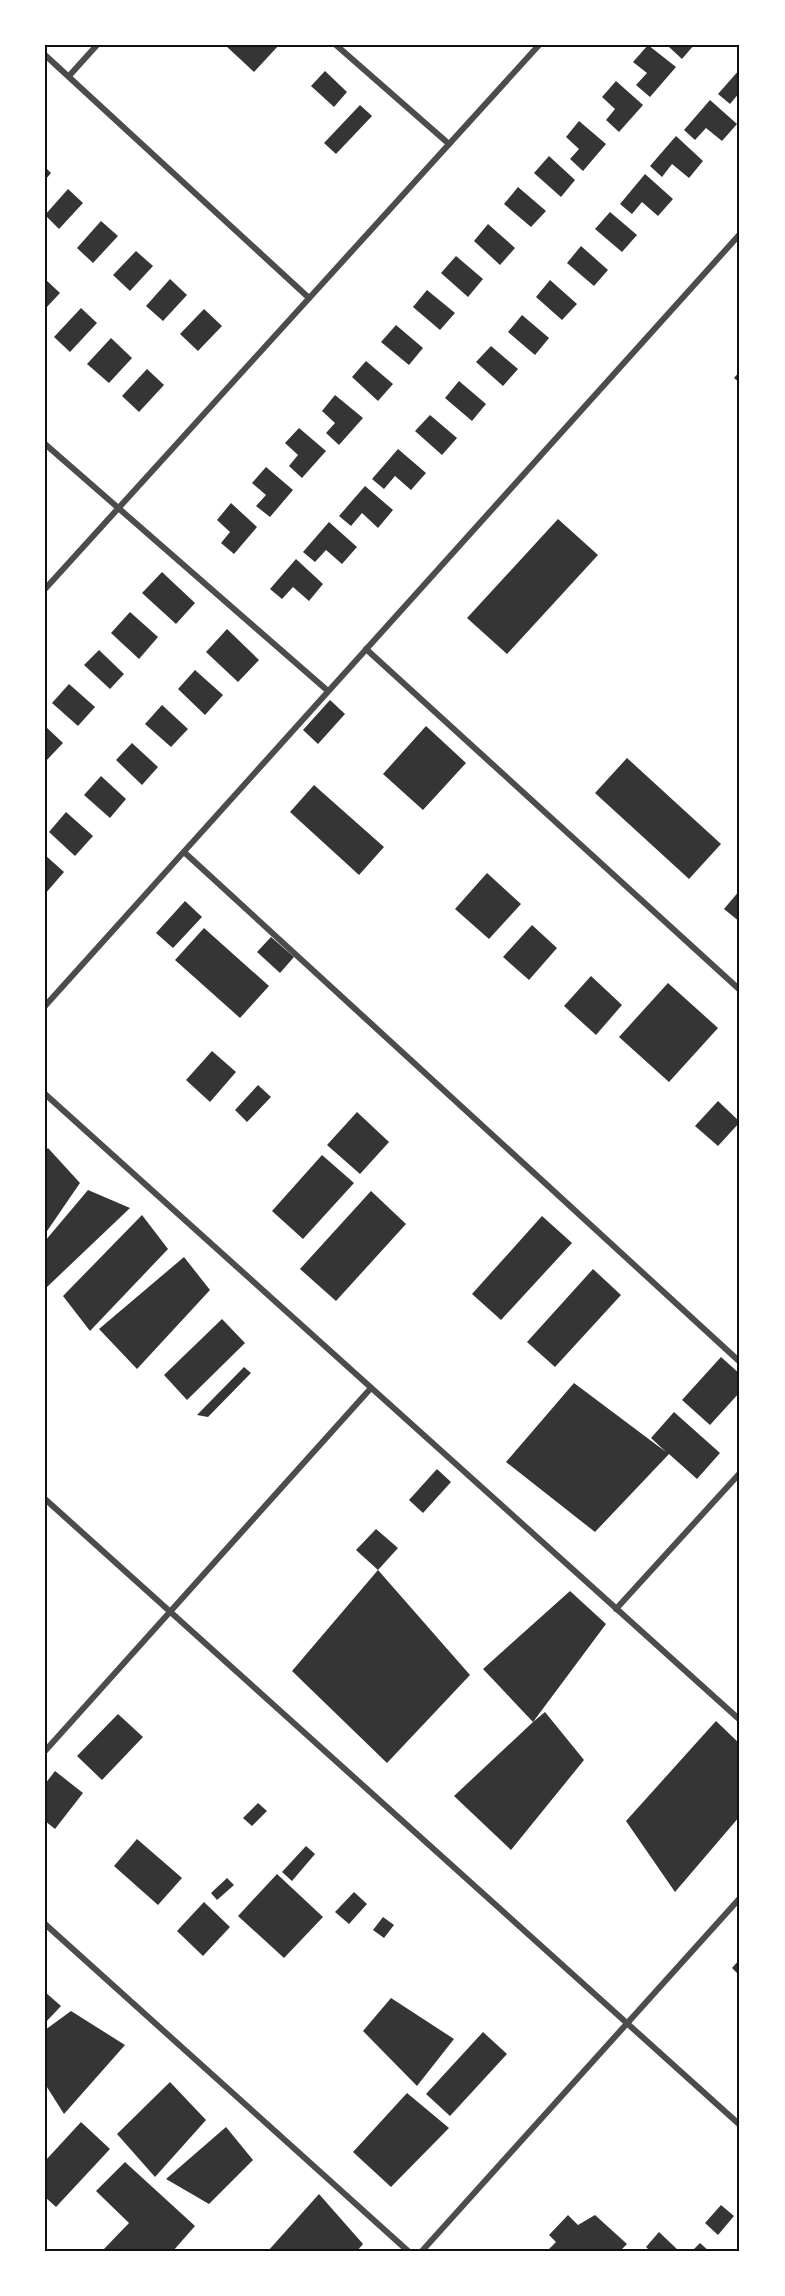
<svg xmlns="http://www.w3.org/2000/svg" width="785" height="2296" font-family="'IBM Plex Sans',sans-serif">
<rect width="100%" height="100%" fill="#fff"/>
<g fill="#353535">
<path d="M225,45h54l-25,27z"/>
<path d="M648,45l28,22 -26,30 -14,-12 11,-12 -14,-11z"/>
<path d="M671,45h23l-12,14 -13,-12z"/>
<path d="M740,69v23l-10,12 -12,-10z"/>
<path d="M325,71l22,21 -13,15 -23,-21z"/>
<path d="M616,81l27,24 -24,27 -13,-12 9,-11 -13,-12z"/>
<path d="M710,100l27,24 -15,17 -16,-13 -11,12 -11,-10z"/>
<path d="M360,105l12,11 -36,38 -12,-11z"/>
<path d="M579,121l27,23 -23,27 -13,-12 9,-10 -13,-12z"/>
<path d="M676,136l27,25 -14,17 -17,-14 -10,13 -12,-11z"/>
<path d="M549,156l26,24 -14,17 -27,-24z"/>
<path d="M45,167l6,6 -6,7z"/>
<path d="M645,174l28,25 -15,17 -16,-14 -10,12 -12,-10z"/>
<path d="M518,187l28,24 -15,16 -27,-23z"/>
<path d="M68,189l15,14 -24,26 -14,-14z"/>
<path d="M610,212l27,23 -15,17 -27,-23z"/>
<path d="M101,221l17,15 -25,27 -16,-15z"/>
<path d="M488,224l27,24 -15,17 -26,-24z"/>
<path d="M581,246l27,24 -14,16 -27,-23z"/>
<path d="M136,251l17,15 -23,25 -17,-16z"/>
<path d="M456,256l27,23 -15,18 -27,-24z"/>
<path d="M45,279l15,14 -15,16z"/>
<path d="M170,279l17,16 -24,26 -17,-15z"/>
<path d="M550,280l27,24 -15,16 -26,-23z"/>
<path d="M427,290l28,23 -15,17 -27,-23z"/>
<path d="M81,308l16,15 -27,29 -16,-15z"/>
<path d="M204,309l18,17 -24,25 -18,-17z"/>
<path d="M522,315l27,23 -14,17 -27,-23z"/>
<path d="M396,325l27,23 -14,17 -28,-23z"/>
<path d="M111,338l21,20 -23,25 -22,-19z"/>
<path d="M491,346l27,23 -15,17 -27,-24z"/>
<path d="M366,361l27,23 -15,17 -26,-24z"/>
<path d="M147,369l17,16 -25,27 -17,-16z"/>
<path d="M740,371v12l-6,-5z"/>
<path d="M459,381l27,23 -14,17 -27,-23z"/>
<path d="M335,395l28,23 -24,27 -13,-12 9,-10 -13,-12z"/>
<path d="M430,415l27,23 -15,17 -27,-24z"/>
<path d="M299,428l27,23 -24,27 -13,-12 9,-11 -13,-12z"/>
<path d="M398,449l28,24 -15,17 -16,-14 -11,13 -12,-10z"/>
<path d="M266,467l27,23 -23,27 -14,-11 10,-11 -14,-12z"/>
<path d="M365,486l28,24 -15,18 -16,-15 -11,13 -12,-10z"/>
<path d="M231,503l26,24 -23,27 -13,-11 9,-11 -13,-12z"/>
<path d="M558,519l40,36 -91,99 -40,-36z"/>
<path d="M329,522l28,25 -15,17 -16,-14 -11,12 -12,-10z"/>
<path d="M296,559l27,25 -14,17 -16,-14 -11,12 -12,-10z"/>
<path d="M162,572l33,31 -19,21 -34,-31z"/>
<path d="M130,612l28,25 -19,22 -28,-26z"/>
<path d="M227,629l32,31 -21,22 -32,-30z"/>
<path d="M99,650l25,24 -14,15 -26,-24z"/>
<path d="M195,670l28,25 -18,20 -27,-26z"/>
<path d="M69,684l26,23 -17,19 -26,-23z"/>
<path d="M330,700l15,14 -27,30 -15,-14z"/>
<path d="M162,705l26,24 -17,18 -26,-23z"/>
<path d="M45,726l18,17 -18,19z"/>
<path d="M426,726l40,37 -43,47 -40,-36z"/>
<path d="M132,743l26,24 -16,18 -26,-25z"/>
<path d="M627,758l94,86 -32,35 -94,-86z"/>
<path d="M101,776l25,23 -16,19 -26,-23z"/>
<path d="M314,785l70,62 -25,28 -69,-63z"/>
<path d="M66,812l27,24 -18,20 -26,-24z"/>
<path d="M45,855l19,17 -19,22z"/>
<path d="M487,873l34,31 -32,35 -34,-30z"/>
<path d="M740,890v32l-16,-13z"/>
<path d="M185,901l17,16 -29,31 -17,-15z"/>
<path d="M532,925l25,23 -28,32 -26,-23z"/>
<path d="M204,928l65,58 -29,32 -65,-58z"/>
<path d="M271,937l23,20 -14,16 -23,-21z"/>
<path d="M591,976l31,29 -26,30 -32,-29z"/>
<path d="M668,983l50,45 -49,54 -50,-45z"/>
<path d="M212,1051l24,21 -26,30 -24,-22z"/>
<path d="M258,1085l13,12 -24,25 -12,-12z"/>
<path d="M718,1101l22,21 -22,24 -23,-20z"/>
<path d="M357,1112l32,30 -29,32 -33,-29z"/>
<path d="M48,1148l32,35 -35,51v-83z"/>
<path d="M322,1155l32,28 -51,56 -31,-28z"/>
<path d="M88,1190l42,18 -83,79 -2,-46z"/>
<path d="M371,1191l35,33 -70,77 -36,-32z"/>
<path d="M142,1215l26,34 -78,82 -27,-35z"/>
<path d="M542,1216l30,27 -71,77 -29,-26z"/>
<path d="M184,1257l26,33 -73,79 -38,-40z"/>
<path d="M593,1269l28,26 -66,72 -28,-25z"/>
<path d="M222,1319l23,24 -58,57 -23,-25z"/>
<path d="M721,1357l19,17v18l-30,33 -28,-25z"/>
<path d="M244,1367l7,6 -43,44 -11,-2z"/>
<path d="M574,1383l92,69 -15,-14 23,-26 46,41 -23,26 -28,-25 -74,78 -89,-70z"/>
<path d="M437,1469l14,13 -28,31 -14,-13z"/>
<path d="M376,1529l22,19 -20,22 -22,-20z"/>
<path d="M378,1570l92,105 -83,88 -95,-92z"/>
<path d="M570,1591l36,33 -73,98 12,-10 39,48 -73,90 -57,-54 79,-74 -50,-53z"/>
<path d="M118,1714l25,23 -41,43 -25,-24z"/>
<path d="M716,1721l24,23v72l-65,76 -49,-71z"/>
<path d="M55,1771l28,22 -28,36 -10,-8v-37z"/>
<path d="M258,1803l9,8 -15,15 -9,-8z"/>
<path d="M137,1839l45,39 -24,27 -44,-39z"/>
<path d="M306,1846l9,8 -23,27 -10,-9z"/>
<path d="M277,1874l46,43 -39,41 -46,-42z"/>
<path d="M227,1878l7,7 -17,15 -6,-7z"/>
<path d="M354,1892l13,12 -18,20 -14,-12z"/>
<path d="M204,1902l26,25 -27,29 -26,-25z"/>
<path d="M383,1917l11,8 -10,13 -11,-8z"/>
<path d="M740,1959v17l-8,-8z"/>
<path d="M45,1992l16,14 -16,17z"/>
<path d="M391,1998l63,41 -37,47 -54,-55z"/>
<path d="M71,2011l54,34 -61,69 -19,-30v-54z"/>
<path d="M483,2032l24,22 -57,62 -24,-22z"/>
<path d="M170,2082l36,38 -51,57 -38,-43z"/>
<path d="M407,2093l42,35 -58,59 -38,-35z"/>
<path d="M81,2122l29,27 -54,58 -11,-10v-36z"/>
<path d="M226,2127l27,33 -44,44 -43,-25z"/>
<path d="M125,2162l70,64 -22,25 -69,-2 25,-26 -33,-32z"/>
<path d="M319,2194l44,50 -6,7h-89z"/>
<path d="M721,2205l13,11 -16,19 -13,-12z"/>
<path d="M568,2215l10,10 17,-10 32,29 -7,7h-73l9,-9 -7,-7z"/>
<path d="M659,2232l20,19h-29l-4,-4z"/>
<path d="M700,2243l9,8h-17z"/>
</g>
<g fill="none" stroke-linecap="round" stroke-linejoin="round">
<g stroke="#4c4c4c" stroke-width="6">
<path d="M336,45l113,99"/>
<path d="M45,55l264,243"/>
<path d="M69,76l28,-31"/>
<path d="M45,444l283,247"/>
<path d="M45,589l494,-544"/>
<path d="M366,649l374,341"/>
<path d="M184,852l556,510"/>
<path d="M45,1006l695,-772"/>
<path d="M45,1094l695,626"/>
<path d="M45,1499l695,626"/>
<path d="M616,1609l124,-136"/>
<path d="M45,1751l326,-363"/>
<path d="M45,1924l363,327"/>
<path d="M422,2251l318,-353"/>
</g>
</g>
<rect width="785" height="2296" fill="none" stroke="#ffffff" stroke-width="93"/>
<rect x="46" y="46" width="692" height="2204" fill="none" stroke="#111" stroke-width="2"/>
</svg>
